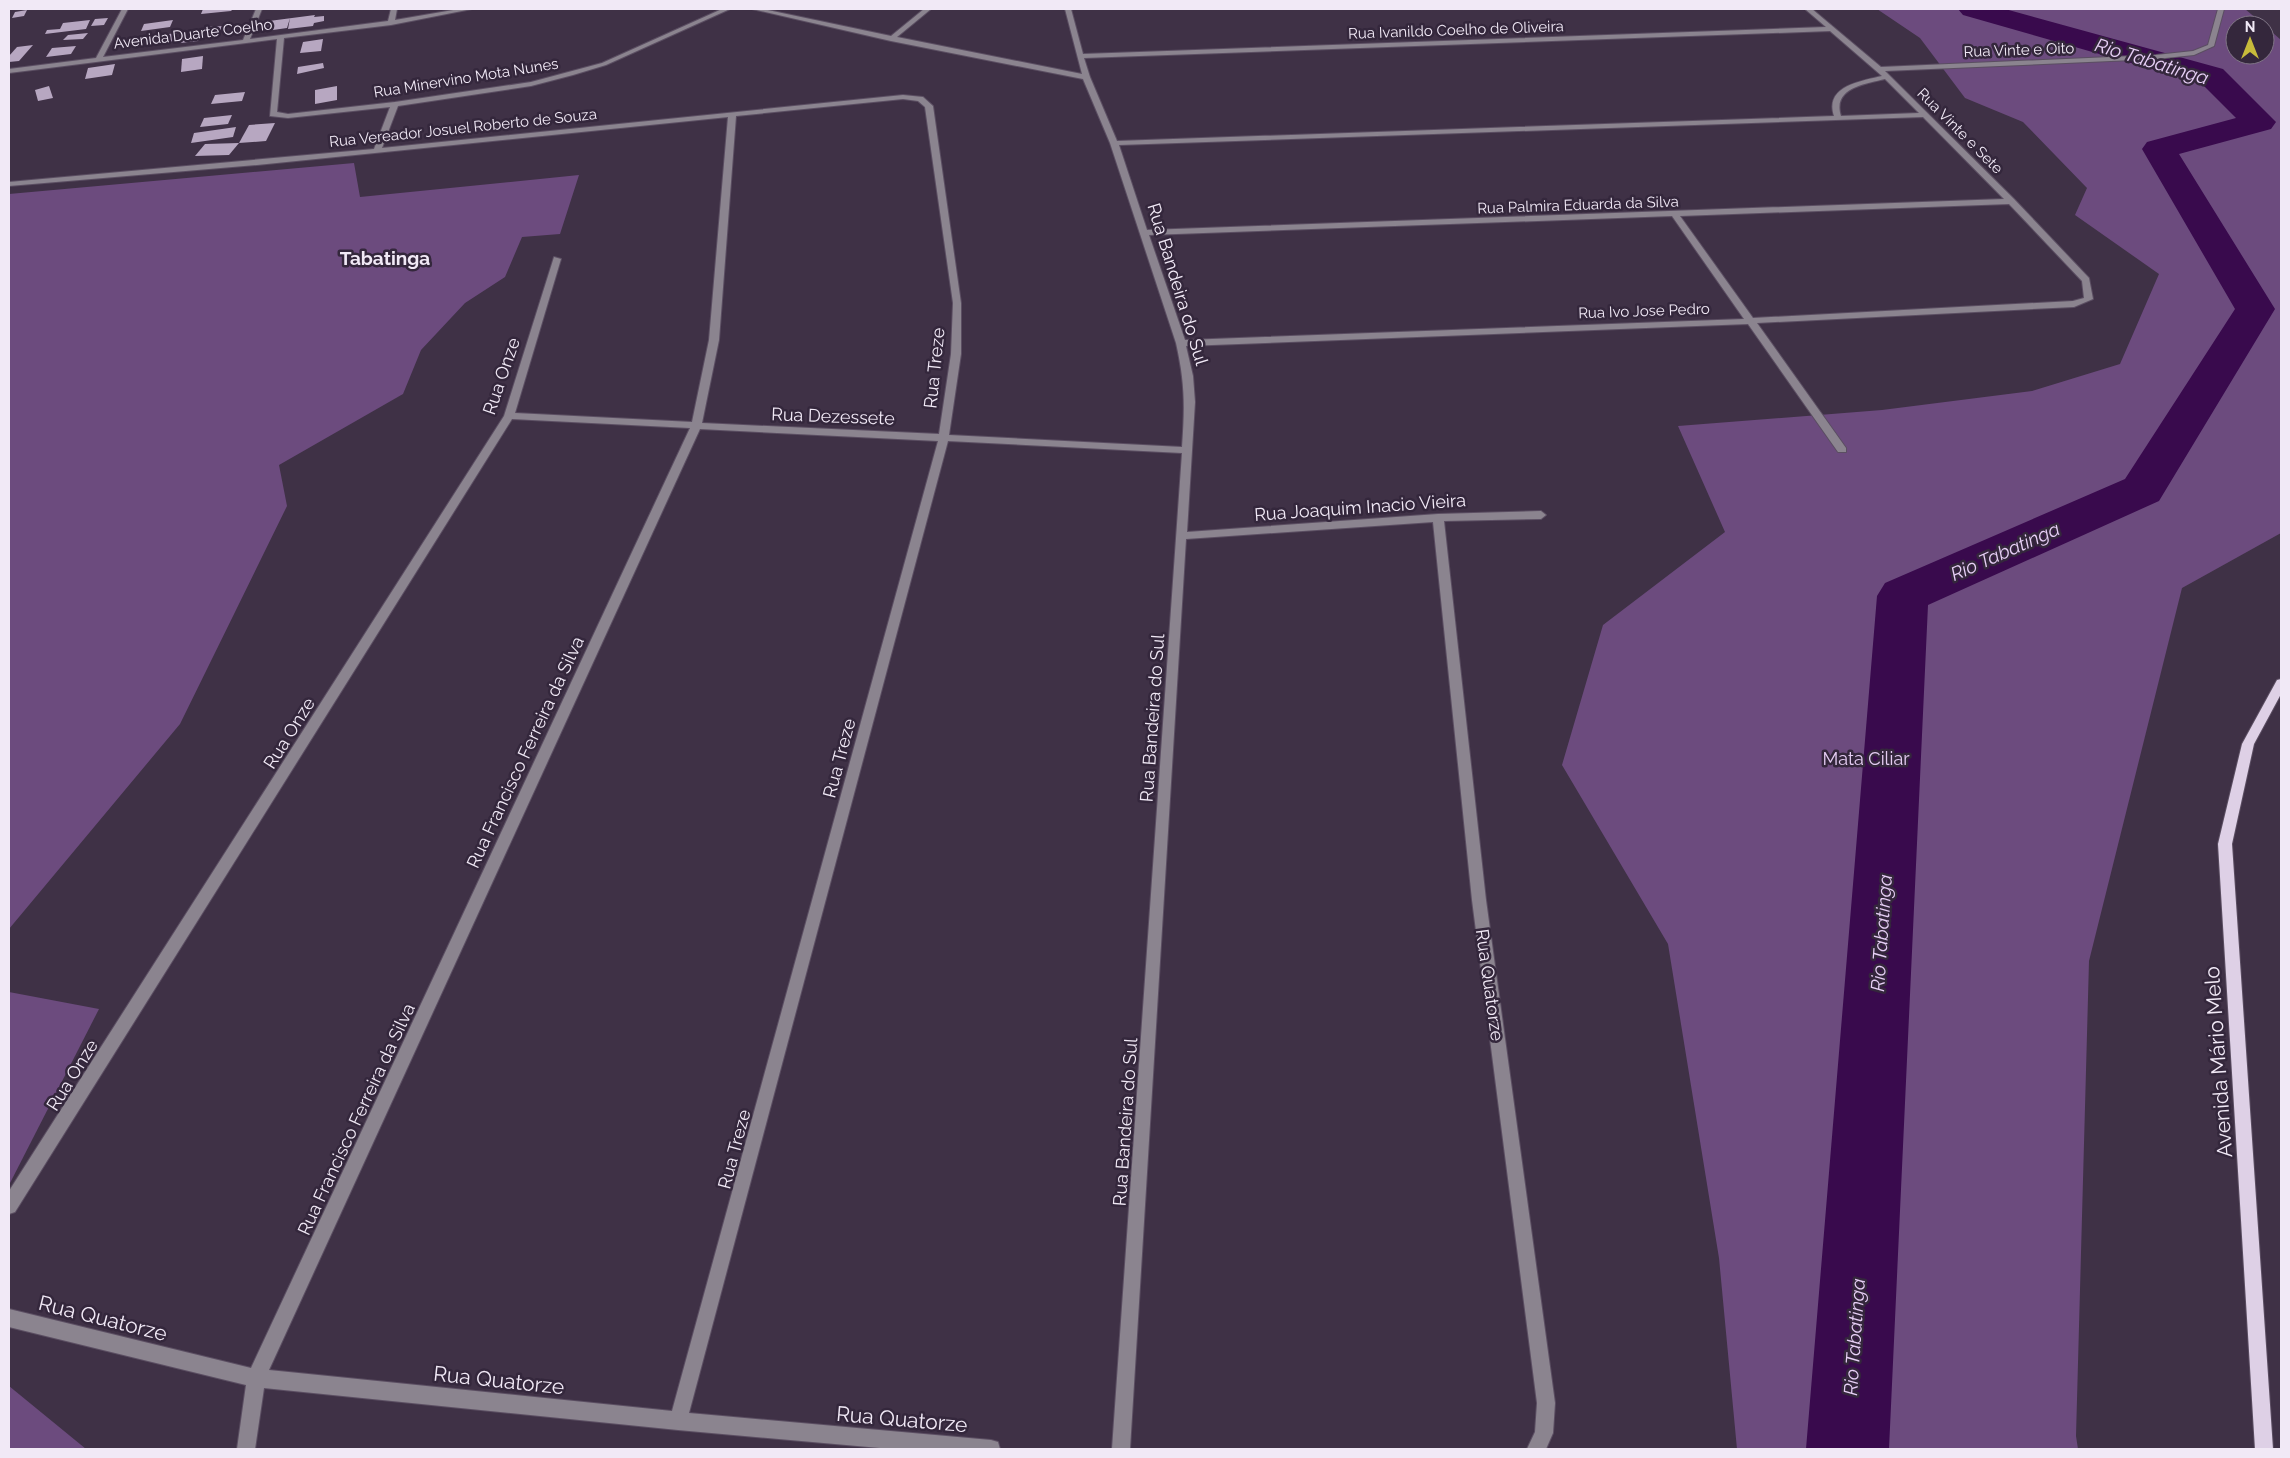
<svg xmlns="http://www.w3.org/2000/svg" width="2290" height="1458" font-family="Raleway,sans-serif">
<rect width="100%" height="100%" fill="#3f3146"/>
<g fill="#6c4b7e">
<path d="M1877,9h368l19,16h-29v30h30v-29l16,14v493l-99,55 -93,373 -13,475 2,13h-341l-18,-191 -51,-314 -106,-179 41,-140 122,-93 -47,-106 204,-16 150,-19 88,-27 39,-90 -84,-59 12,-27 -64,-66 -58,-24 -45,-60z"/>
<path d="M354,163l6,34 219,-22 -19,59 -38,3 -17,40 -40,26 -44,47 -18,44 -124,71 8,41 -107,218 -171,205v-735z"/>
<path d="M9,992l90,17 -90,176z"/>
<path d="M9,1386l77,63h-77z"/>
</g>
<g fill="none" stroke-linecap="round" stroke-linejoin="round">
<path fill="#390a4d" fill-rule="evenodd" d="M1958,9h47l218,60 53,53 -5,7 -92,25 96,155 -116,192 -231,104 -39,844h-83l71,-853 8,-13 240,-104 110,-170 -93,-160 5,-7 89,-24 -35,-35 -238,-68z"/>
</g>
<g fill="#b7a7c1">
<path d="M203,9h30l-2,2 -30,3z"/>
<path d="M27,10l-3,6 -12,2 3,-6z"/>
<path d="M315,15l-1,2 10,-1v5l-10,2 -1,3 -25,3 2,-11 -3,10 -21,3 3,-10z"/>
<path d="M108,18l-4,7 -13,1 4,-7z"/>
<path d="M90,20l-4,9 -41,5 2,-4 13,-1 3,-6z"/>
<path d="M173,20l-3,7 -29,4 3,-7z"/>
<path d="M223,26l-3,8 -14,2 2,-9z"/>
<path d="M202,30l-4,11 -18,2 4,-11z"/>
<path d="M88,33l-5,6 -20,1 5,-5z"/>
<path d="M177,33l-3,8 -16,3 3,-9z"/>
<path d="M323,39l-2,12 -21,2 3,-11z"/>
<path d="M33,45l-14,16 -10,1v-6l8,-9z"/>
<path d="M76,46l-5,8 -25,3 6,-9z"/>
<path d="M203,56l-1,13 -21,3 1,-13z"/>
<path d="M323,63l1,5 -27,6 1,-7z"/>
<path d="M115,64l-3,11 -27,4 3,-11z"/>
<path d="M49,86l4,12 -15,3 -3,-11z"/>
<path d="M337,86v14l-22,4v-14z"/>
<path d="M245,92l-3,9 -31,3 4,-9z"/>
<path d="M232,115l-4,9 -28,3 4,-9z"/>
<path d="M275,123l-9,18 -27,2 10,-18z"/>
<path d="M236,127l-3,10 -42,6 3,-10z"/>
<path d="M239,143l-10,12 -34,1 10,-12z"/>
</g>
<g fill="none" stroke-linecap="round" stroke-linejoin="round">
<defs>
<path id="minor" d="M122,9h6l-25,48 140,-17 13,-31h6l-12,30 138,-18 3,-12h6l-2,11 64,-11h13l-81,16 -107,13 -7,74 11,2 107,-12 136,-20 71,-19 120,-54h8l-124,56 -33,10 -42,11 -133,20 -16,42 521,-53 20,2 10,9 28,197v51l-12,81 233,12c3,-41 3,-64 -6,-104l-66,-200 -27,-64 -192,-38 -139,-32h11l128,27 33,-27h7l-34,28 185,37 -17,-65h6l12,45 743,-27 -21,-18h7l69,58 275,-12 37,-4 15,-6 10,-36h6l-10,37 -20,9 -38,4 -271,12 129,128 75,79 4,21 -19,8 -317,16 89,125v4h-8l-90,-128 -562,22 7,30 2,26 -8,130 251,-18 103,-3 5,4 -5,4 -97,2 42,379 69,503 -2,30 -7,16h-19l8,-17 2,-29 -65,-503 -39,-378 -247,17 -56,910h-18l70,-996 -234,-12 -259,972 302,27 7,2 2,7h-109l-213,-19 -414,-42 -9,61h-18l9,-64 -237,-58v-18l242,59 439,-940 -178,-9 -497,793 -6,2v-23l495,-775 50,-159 7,2 -46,154 177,9 17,-82 19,-223 -471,48 -248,21v-4l365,-33 16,-42 -102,11 -18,-2 7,-77 -268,34v-4l87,-11zM1830,31l52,45c-21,5 -58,10 -48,40l-717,25 -27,-64 -6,-19zM1885,79l34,34 -78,3c-9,-28 24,-32 44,-37zM903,99l15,2 7,6 28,196 -2,51 -12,80 -237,-11 17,-83 17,-224zM1923,117l81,82 -857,31 -28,-85zM2009,204l73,77 2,17 -11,3 -320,17 -73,-102zM1672,216l72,103 -559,21 -36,-105zM700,429l238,12 -266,970 -403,-41z"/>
<path id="major" d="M2281,679v15l-27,50 -22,100 41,605h-18l-37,-605 24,-100 35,-64z"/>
</defs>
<use href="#minor" stroke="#5b4e62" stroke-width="2"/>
<use href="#major" stroke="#5b4e62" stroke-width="2"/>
<use href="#minor" fill="#8b848f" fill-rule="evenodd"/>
<use href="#major" fill="#ded0e6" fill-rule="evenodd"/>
</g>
<g text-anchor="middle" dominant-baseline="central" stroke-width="5" stroke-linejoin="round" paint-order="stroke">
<g font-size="15" fill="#f1e9f6" stroke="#34273c">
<text transform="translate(1456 30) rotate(-2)">Rua Ivanildo Coelho de Oliveira</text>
<text transform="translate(193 34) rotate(-7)">Avenida Duarte Coelho</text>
<text transform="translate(2019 50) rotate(-2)">Rua Vinte e Oito</text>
<text transform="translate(466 78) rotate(-9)">Rua Minervino Mota Nunes</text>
<text transform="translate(463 128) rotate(-6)">Rua Vereador Josuel Roberto de Souza</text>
<text transform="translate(1960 131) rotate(45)">Rua Vinte e Sete</text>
<text transform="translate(1578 205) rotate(-2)">Rua Palmira Eduarda da Silva</text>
<text transform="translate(1644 311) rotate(-2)">Rua Ivo Jose Pedro</text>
</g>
<g font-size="18" fill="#f1e9f6" stroke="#34273c">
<text transform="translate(1178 284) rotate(73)">Rua Bandeira do Sul</text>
<text transform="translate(934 368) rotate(-84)">Rua Treze</text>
<text transform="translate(501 376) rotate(-71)">Rua Onze</text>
<text transform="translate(833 416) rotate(2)">Rua Dezessete</text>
<text transform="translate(1360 507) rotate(-4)">Rua Joaquim Inacio Vieira</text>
<text transform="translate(1152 718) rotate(-86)">Rua Bandeira do Sul</text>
<text transform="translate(289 733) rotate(-58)">Rua Onze</text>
<text transform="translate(525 752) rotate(-65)">Rua Francisco Ferreira da Silva</text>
<text transform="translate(839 758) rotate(-75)">Rua Treze</text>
<text transform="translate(1490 985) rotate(82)">Rua Quatorze</text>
<text transform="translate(72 1075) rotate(-58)">Rua Onze</text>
<text transform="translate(356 1119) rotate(-65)">Rua Francisco Ferreira da Silva</text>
<text transform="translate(1125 1122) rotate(-86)">Rua Bandeira do Sul</text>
<text transform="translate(734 1149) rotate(-75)">Rua Treze</text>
</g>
<g font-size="18" fill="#e5cdf3" stroke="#34273c">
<text x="1866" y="758">Mata Ciliar</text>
</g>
<g font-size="19" font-style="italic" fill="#e8d0f7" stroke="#34273c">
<text transform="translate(2152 61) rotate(17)">Rio Tabatinga</text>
<text transform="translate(2005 551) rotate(-24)">Rio Tabatinga</text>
<text transform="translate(1881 933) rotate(-86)">Rio Tabatinga</text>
<text transform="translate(1854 1337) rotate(-86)">Rio Tabatinga</text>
</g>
<g font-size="19" font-weight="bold" fill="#f1e9f6" stroke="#34273c">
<text x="385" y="258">Tabatinga</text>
</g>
<g font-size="21" fill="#f1e9f6" stroke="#34273c">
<text transform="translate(2218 1062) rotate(-94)">Avenida Mário Melo</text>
<text transform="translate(103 1318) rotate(14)">Rua Quatorze</text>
<text transform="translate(499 1380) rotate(6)">Rua Quatorze</text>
<text transform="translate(902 1419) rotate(5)">Rua Quatorze</text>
</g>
</g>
<rect width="2290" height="1458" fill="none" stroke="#f1e9f6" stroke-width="20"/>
<g transform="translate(2250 40)"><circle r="24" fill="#34273c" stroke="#807586"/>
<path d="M0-4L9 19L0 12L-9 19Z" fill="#c8bb3b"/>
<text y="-8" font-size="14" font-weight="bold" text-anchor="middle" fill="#f1e9f6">N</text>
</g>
</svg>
